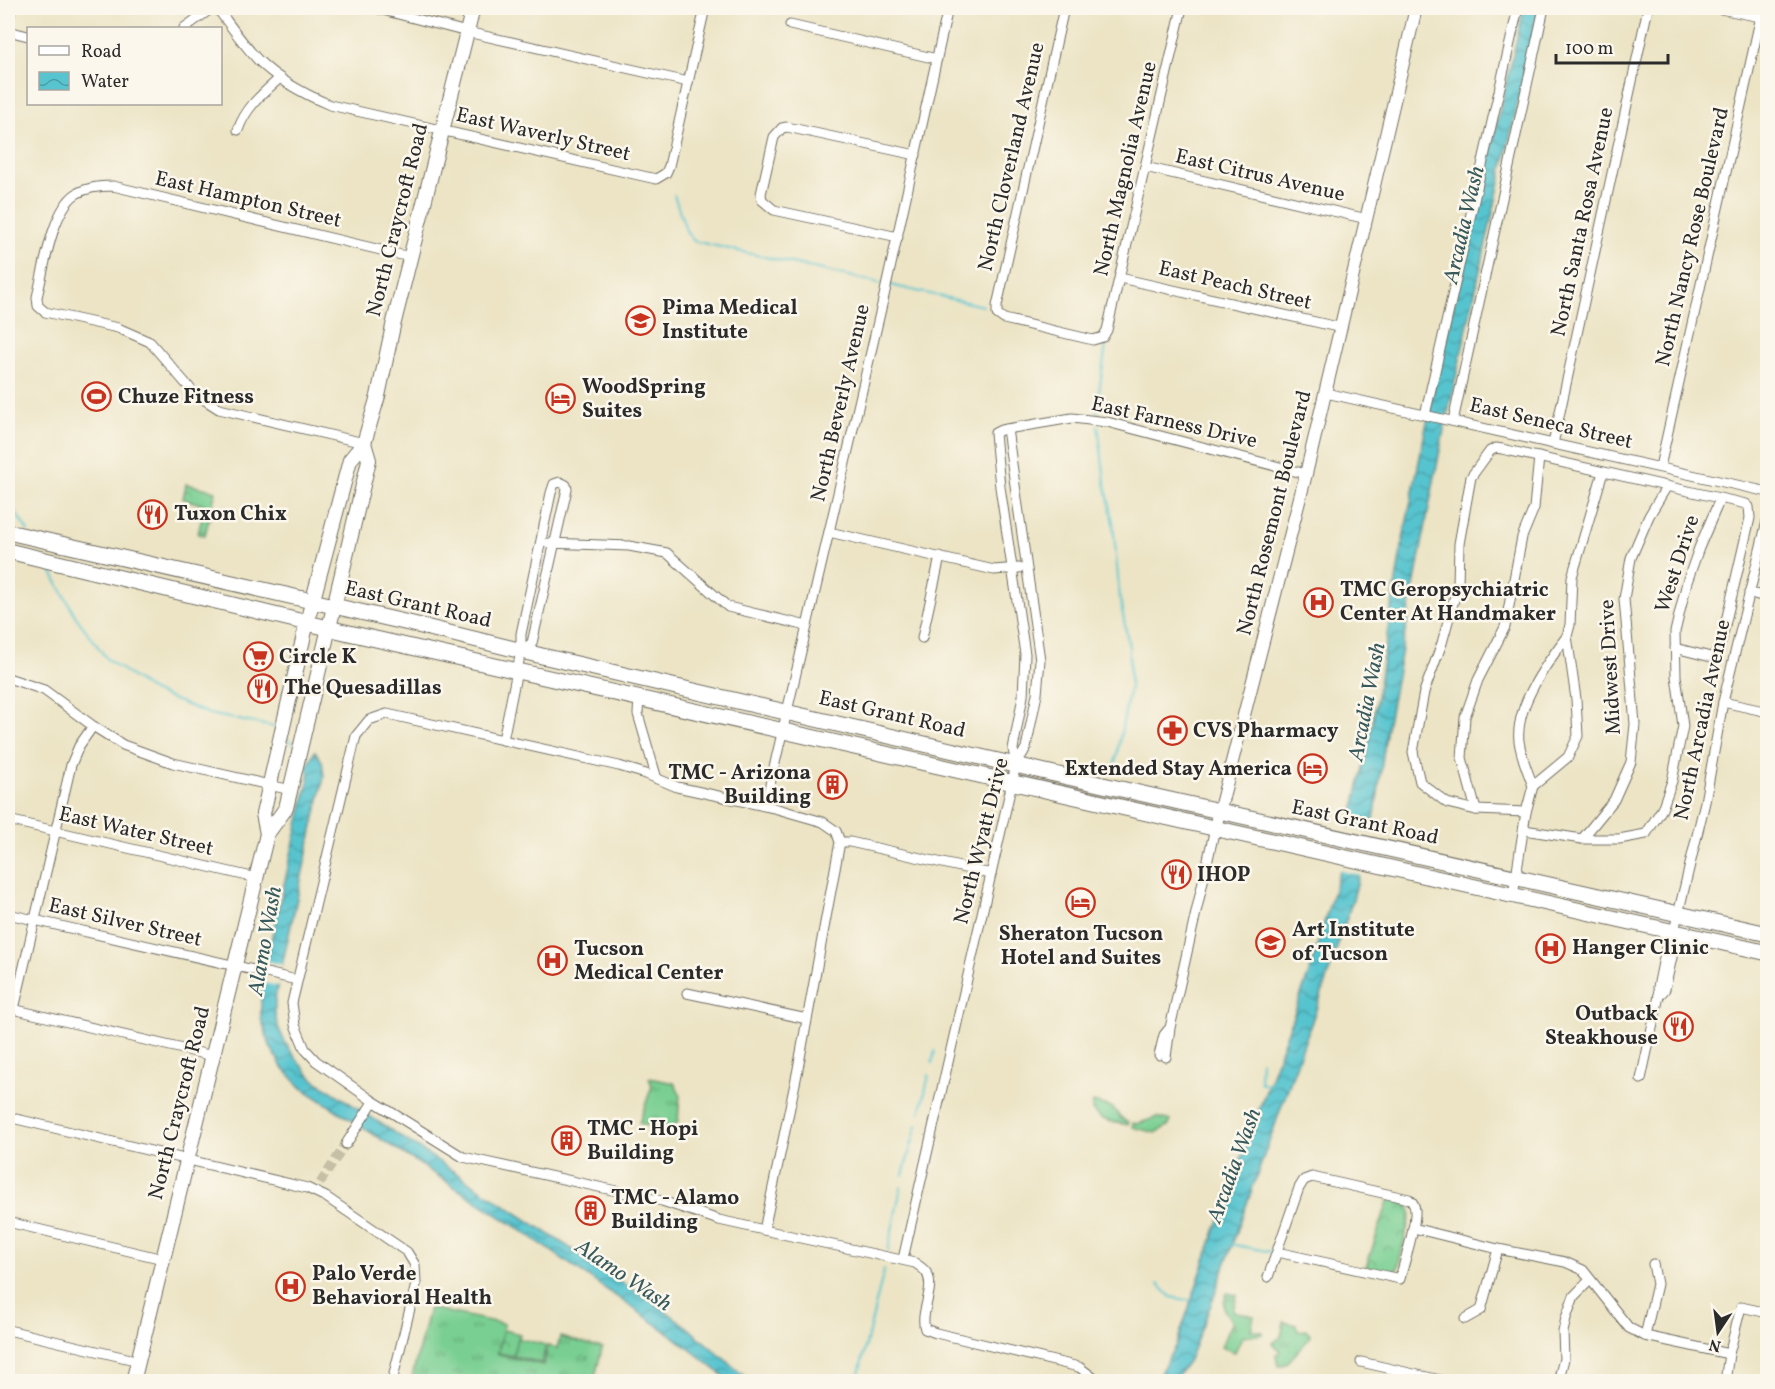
<svg xmlns="http://www.w3.org/2000/svg" width="1775" height="1389" font-family="Vollkorn,serif">
<defs>
<pattern id="grass-tufts" width="24" height="20" patternUnits="userSpaceOnUse" patternTransform="scale(1.5)"><rect width="24" height="20" fill="#79cf92"/><path d="M3 7l-1-3M5 7V3M7 7l1-3M15 17l-1-3M17 17v-4M19 17l1-3" fill="none" stroke="#63a877"/></pattern>
<pattern id="park-crowns" width="20" height="18" patternUnits="userSpaceOnUse" patternTransform="scale(1.5)"><rect width="20" height="18" fill="#79cf92"/><path d="M2 6a3 3 0 1 1 6 0M12 15a3 3 0 1 1 6 0" fill="none" stroke="#63a877"/></pattern>
<pattern id="water-waves" width="16" height="10" patternUnits="userSpaceOnUse" patternTransform="scale(1.5)"><rect width="16" height="10" fill="#57c4cf"/><path d="M0 5q4-4 8 0t8 0" fill="none" stroke="#489fa8"/></pattern>
</defs>
<rect width="100%" height="100%" fill="#fbf7ec"/>
<filter id="ink" filterUnits="userSpaceOnUse"><feTurbulence type="fractalNoise" baseFrequency=".0167" numOctaves="2"/><feDisplacementMap in="SourceGraphic" scale="12" xChannelSelector="R" yChannelSelector="G"/><feConvolveMatrix kernelMatrix="1 2 1 2 8 2 1 2 1" color-interpolation-filters="sRGB"/></filter>
<filter id="wash" filterUnits="userSpaceOnUse"><feTurbulence type="fractalNoise" baseFrequency=".008" numOctaves="4" result="noise"/><feDisplacementMap in="SourceGraphic" scale="24" xChannelSelector="R" yChannelSelector="G"/><feGaussianBlur stdDeviation="1.35" result="paint"/><feColorMatrix in="noise" values="0 0 0 0 0 0 0 0 0 0 0 0 0 0 0 0 0 1.4 0 .05"/><feComposite in="paint" operator="in"/></filter>
<g filter="url(#wash)">
<rect width="100%" height="100%" fill="#ece4c5"/>
<g fill="url(#grass-tufts)" stroke="#527d5e" stroke-width="1.5">
<path d="M649,1078l25,5 6,11 -2,28 -12,8 -27,-7 13,-37z"/>
<path d="M1093,1102l18,5 14,14 4,1 -1,3c-14,-3 -27,-3 -36,-15z"/>
<path d="M1157,1117l14,4 -2,4 -13,8 -24,-6 1,-4 4,1z"/>
<path d="M1227,1293l10,2 -4,16 21,5 -3,14 12,2v2l-21,3 -7,15 -14,-5 8,-20 4,-2c-6,-17 -14,-8 -6,-32z"/>
<path d="M429,1308l75,16 -6,30 45,11 5,-19 9,2 3,-11 42,11 -8,33h-183z"/>
<path d="M1284,1322l12,3 2,6 8,-1 4,5 -1,4 -23,25 -8,2 -2,-11 5,-4 -8,-8 8,-6z"/>
</g>
<g fill="url(#park-crowns)" stroke="#527d5e" stroke-width="1.5">
<path d="M186,484l30,7 -11,44 -7,-1 7,-29 -22,-6z"/>
<path d="M1389,1199l18,5 4,7 -13,57c-7,9 -22,2 -32,-1z"/>
<path d="M503,1330l17,4 -7,22 -15,-3z"/>
</g>
<path fill="#79cf92" stroke="#527d5e" stroke-width="1.5" d="M517,1338l29,7 -4,18 -29,-7z"/>
<g fill="url(#water-waves)" stroke="#41787d" stroke-width="1.5">
<path d="M1524,8h15l-97,431 -56,294 -11,81 -22,85 -31,94 -112,314 -21,53 -15,21 -19,1 22,-39 40,-118 92,-252 32,-107 30,-134 31,-187 32,-157z"/>
<path d="M315,751l7,10 2,16 -47,211c-1,8 -3,17 -2,25 3,26 22,47 38,66l353,232 20,15 64,55h-20l-57,-45 -149,-104 -222,-144 -20,-21 -12,-21 -9,-28v-35l48,-205 -2,-11z"/>
</g>
<g fill="#ece4c5">
<path d="M1349,827l24,6 -11,43 -24,-6z"/>
<path d="M265,960l18,5 -5,21 -19,-4z"/>
</g>
<g fill="none" stroke-linecap="round" stroke-linejoin="round">
<g stroke="#57c4cf" stroke-width="2">
<path d="M674,195l13,38 7,8 190,43"/>
<path d="M890,285l93,21"/>
<path d="M1098,419l-1,-14 9,-60"/>
<path d="M1098,425l7,57 8,41 7,76 9,48 1,40 -17,87"/>
<path d="M8,501l20,30"/>
<path d="M49,567l27,50 31,42 45,32 57,23 65,13 3,3"/>
<path d="M286,738l10,7"/>
<path d="M1261,1061l-1,21 9,4"/>
<path d="M932,1063l3,-12"/>
<path d="M920,1113l9,-38"/>
<path d="M903,1175l14,-50"/>
<path d="M1230,1244l42,8"/>
<path d="M888,1250l13,-63"/>
<path d="M1158,1284l13,13 20,4"/>
<path d="M857,1382l27,-112"/>
</g>
</g>
</g>
<g filter="url(#ink)">
<g fill="none" stroke-linecap="round" stroke-linejoin="round">
<path stroke="#c5bfa6" stroke-width="9" stroke-dasharray="9 4.5" stroke-linecap="butt" d="M320,1183l26,-39"/>
<defs>
<g id="minor">
<path d="M217,8c13,17 26,36 41,52 20,20 46,34 72,45l326,74 10,-6 3,-7 36,-158"/>
<path d="M375,8l92,24 221,50"/>
<path d="M1064,8l-67,298v8l7,5 89,21 10,-3 4,-7 75,-322"/>
<path d="M8,23l3,-15"/>
<path d="M790,25l147,34"/>
<path d="M184,28l28,-20"/>
<path d="M8,31l20,5"/>
<path d="M238,130c8,-23 24,-36 42,-52"/>
<path d="M1145,167l222,52"/>
<path d="M898,237l-124,-27 -12,-10 -1,-6 13,-57 8,-9 5,-1 129,28"/>
<path d="M1120,278l222,50"/>
<path d="M1326,393l442,99"/>
<path d="M1425,415l93,-407"/>
<path d="M1453,421l91,-413"/>
<path d="M364,443l-145,-34 -25,-16 -44,-51 -32,-14 -73,-16 -7,-6 -1,-9c7,-28 15,-87 39,-103 11,-7 24,-8 37,-8l297,71"/>
<path d="M1553,444l95,-436"/>
<path d="M1660,467l101,-451"/>
<path d="M560,482l6,3 1,4 -35,154 -11,8v-17l30,-141 3,-9z"/>
<path d="M829,532l165,38 25,-2"/>
<path d="M548,543l81,3 38,7 61,54 79,19"/>
<path d="M1749,593l19,4"/>
<path d="M1567,636c-20,27 -52,70 -48,105 2,16 9,31 14,45l35,-29 10,-21 -2,-37 -9,-63 3,-11 2,-48 31,-105"/>
<path d="M922,638l18,-81"/>
<path d="M8,678l36,12 49,36 30,19 50,18 118,27"/>
<path d="M639,697l-1,17 19,65"/>
<path d="M1723,702l45,10"/>
<path d="M387,714l232,52 27,8 31,13 97,21 49,14 13,9 4,11 -43,232 -33,156 -45,-10 -57,-19 -199,-44 -93,-58 -54,-38 -11,-12 -10,-24 -3,-22 64,-267 13,-16z"/>
<path d="M503,740l18,-89"/>
<path d="M1016,765l-3,-16 10,-53 2,-42 -25,-167 -5,-54 6,-3 71,-12 35,4 199,52"/>
<path d="M765,806l119,-510 64,-288"/>
<path d="M1476,810l-14,-52 3,-41 13,-37 27,-53 17,-90 12,-29 5,-51"/>
<path d="M1526,812l-50,-2 -29,-7 -27,-21 -7,-30 11,-60 18,-49 16,-58 1,-41 12,-67 19,-26 6,-3 6,1 244,55 3,3 1,11 -31,133 -8,6 -36,-9"/>
<path d="M8,820l248,58"/>
<path d="M1524,830l58,9h37l27,-5 16,-25 10,-28 11,-55 -7,-50 -1,-44 12,-50 12,-34 21,-49"/>
<path d="M1582,839l32,-39 17,-38 4,-38 -11,-125 7,-41 18,-42 18,-30"/>
<path d="M840,842h10l141,32"/>
<path d="M1513,896l13,-84 7,-26"/>
<path d="M8,914l289,66"/>
<path d="M1674,931l-6,7 -10,49 1,9 6,-7 11,-50 -2,-8 31,-129 18,-100 45,-185"/>
<path d="M687,993l120,26"/>
<path d="M8,1008l205,48"/>
<path d="M14,1009l57,-244 8,-19 14,-20"/>
<path d="M1159,1055l5,-20 4,-5"/>
<path d="M1166,1057l4,-29 45,-200"/>
<path d="M1641,1079l18,-83"/>
<path d="M8,1117l299,71 19,9 81,55 8,13 1,19 -24,98"/>
<path d="M346,1144l27,-42"/>
<path d="M8,1222l155,37"/>
<path d="M1413,1228l85,21 67,13 18,8 46,58 16,8 84,18"/>
<path d="M764,1230l151,33c3,2 9,6 11,9 11,16 -7,39 -1,57l11,4 143,34 20,15"/>
<path d="M903,1259l113,-494 10,-17 11,-54 3,-34 -33,-231"/>
<path d="M1268,1277l31,-89 5,-8 8,-3 97,22c4,3 6,6 6,12 1,17 -11,51 -15,68l-123,-27"/>
<path d="M1465,1319l16,-9 17,-61"/>
<path d="M8,1330l131,31"/>
<path d="M1645,1336l12,-52 -4,-20"/>
<path d="M1361,1362l88,20"/>
<path d="M1558,1382l6,-23 -1,-27 3,-14 8,-22 16,-16"/>
<path d="M1725,1382l4,-28 12,-47 27,6"/>
</g>
<g id="tertiary">
<path d="M1723,8l45,9"/>
<path d="M1215,828l91,-354 110,-466"/>
</g>
<g id="secondary">
<path d="M267,834l-4,-20 44,-192 43,-162 14,-17 14,-47 15,-70 80,-318"/>
<path d="M133,1382l134,-548 19,-26 83,-348 -5,-17"/>
</g>
<g id="primary">
<path d="M8,532l405,92 129,32 521,120 705,158"/>
<path d="M8,551l341,82 1419,320"/>
</g>
</defs>
<use href="#minor" stroke="#6f6c61" stroke-width="11"/>
<use href="#tertiary" stroke="#6f6c61" stroke-width="14"/>
<use href="#secondary" stroke="#6f6c61" stroke-width="16"/>
<use href="#primary" stroke="#6f6c61" stroke-width="17"/>
<use href="#minor" stroke="#fff" stroke-width="9"/>
<use href="#tertiary" stroke="#fff" stroke-width="12"/>
<use href="#secondary" stroke="#fff" stroke-width="14"/>
<use href="#primary" stroke="#fff" stroke-width="15"/>
</g>
</g>
<defs>
<symbol id="school-ring" viewBox="-11 -11 22 22"><circle r="9.5" fill="#fbf7ec" stroke="#c8321e" stroke-width="1.5"/><path d="M0-5L7-2L0 1L-7-2ZM-4 1L0 2.5L4 1V4Q0 6-4 4Z" fill="#c8321e"/></symbol>
<symbol id="stadium-ring" viewBox="-11 -11 22 22"><circle r="9.5" fill="#fbf7ec" stroke="#c8321e" stroke-width="1.5"/><path d="M0-5a6.5 5 0 1 0 0 10a6.5 5 0 1 0 0-10ZM-3.5-1.8h7v3.6h-7Z" fill="#c8321e"/></symbol>
<symbol id="hotel-ring" viewBox="-11 -11 22 22"><circle r="9.5" fill="#fbf7ec" stroke="#c8321e" stroke-width="1.5"/><path d="M-6-4.5h1.5V1H6V5H4.5V3h-9V5H-6ZM-4 0a1.8 1.8 0 1 1 3.6 0ZM.5 0V-2.5h3Q6-2.5 6 0Z" fill="#c8321e"/></symbol>
<symbol id="restaurant-ring" viewBox="-11 -11 22 22"><circle r="9.5" fill="#fbf7ec" stroke="#c8321e" stroke-width="1.5"/><path d="M-5-6h1v4h1v-4h1v4h1v-4h1v5L-1.5 .5V6h-2V.5L-5-1ZM5-6V6H3V1.5H1.5Q1.5-4 5-6Z" fill="#c8321e"/></symbol>
<symbol id="hospital-ring" viewBox="-11 -11 22 22"><circle r="9.5" fill="#fbf7ec" stroke="#c8321e" stroke-width="1.5"/><path d="M-5-5h3v3.5h4V-5h3V5h-3V1.5h-4V5h-3Z" fill="#c8321e"/></symbol>
<symbol id="supermarket-ring" viewBox="-11 -11 22 22"><circle r="9.5" fill="#fbf7ec" stroke="#c8321e" stroke-width="1.5"/><path d="M-6-5.5h2.5l.6 2H6L4.5 2H-2.5L-4.4-4H-6ZM-1.5 3.2a1.3 1.3 0 1 0 .1 0ZM3 3.2a1.3 1.3 0 1 0 .1 0Z" fill="#c8321e"/></symbol>
<symbol id="pharmacy-ring" viewBox="-11 -11 22 22"><circle r="9.5" fill="#fbf7ec" stroke="#c8321e" stroke-width="1.5"/><path d="M-2-6h4v4h4v4h-4v4h-4v-4h-4v-4h4Z" fill="#c8321e"/></symbol>
<symbol id="building-ring" viewBox="-11 -11 22 22"><circle r="9.5" fill="#fbf7ec" stroke="#c8321e" stroke-width="1.5"/><path d="M-4-6H4V6H1V3H-1V6H-4ZM-2.5-4.3h1.7v1.8h-1.7ZM.8-4.3h1.7v1.8H.8ZM-2.5-1h1.7V.8h-1.7ZM.8-1h1.7V.8H.8Z" fill="#c8321e"/></symbol>
<symbol id="university-ring" viewBox="-11 -11 22 22"><circle r="9.5" fill="#fbf7ec" stroke="#c8321e" stroke-width="1.5"/><path d="M0-5L7-2L0 1L-7-2ZM-4 1L0 2.5L4 1V4Q0 6-4 4Z" fill="#c8321e"/></symbol>
</defs>
<g fill-rule="evenodd">
<use href="#school-ring" x="624" y="304" width="33" height="33"/>
<use href="#stadium-ring" x="80" y="380" width="33" height="33"/>
<use href="#hotel-ring" x="544" y="382" width="33" height="33"/>
<use href="#restaurant-ring" x="136" y="498" width="33" height="33"/>
<use href="#hospital-ring" x="1302" y="586" width="33" height="33"/>
<use href="#supermarket-ring" x="242" y="640" width="33" height="33"/>
<use href="#restaurant-ring" x="246" y="672" width="33" height="33"/>
<use href="#pharmacy-ring" x="1156" y="714" width="33" height="33"/>
<use href="#hotel-ring" x="1296" y="752" width="33" height="33"/>
<use href="#building-ring" x="816" y="768" width="33" height="33"/>
<use href="#restaurant-ring" x="1160" y="858" width="33" height="33"/>
<use href="#hotel-ring" x="1064" y="886" width="33" height="33"/>
<use href="#university-ring" x="1254" y="926" width="33" height="33"/>
<use href="#hospital-ring" x="1534" y="932" width="33" height="33"/>
<use href="#hospital-ring" x="536" y="944" width="33" height="33"/>
<use href="#restaurant-ring" x="1662" y="1010" width="33" height="33"/>
<use href="#building-ring" x="550" y="1124" width="33" height="33"/>
<use href="#building-ring" x="574" y="1194" width="33" height="33"/>
<use href="#hospital-ring" x="274" y="1270" width="33" height="33"/>
</g>
<g text-anchor="middle" dominant-baseline="central" stroke-width="5" stroke-linejoin="round" paint-order="stroke">
<g font-size="21" fill="#2b2b2b" stroke="#fbf7ec">
<text transform="translate(543 135) rotate(13)">East Waverly Street</text>
<text transform="translate(1012 157) rotate(-77)">North Cloverland Avenue</text>
<text transform="translate(1126 169) rotate(-77)">North Magnolia Avenue</text>
<text transform="translate(1260 176) rotate(13)">East Citrus Avenue</text>
<text transform="translate(248 200) rotate(13)">East Hampton Street</text>
<text transform="translate(398 220) rotate(-76)">North Craycroft Road</text>
<text transform="translate(1583 222) rotate(-78)">North Santa Rosa Avenue</text>
<text transform="translate(1693 237) rotate(-77)">North Nancy Rose Boulevard</text>
<text transform="translate(1235 286) rotate(13)">East Peach Street</text>
<text transform="translate(841 403) rotate(-77)">North Beverly Avenue</text>
<text transform="translate(1174 423) rotate(13)">East Farness Drive</text>
<text transform="translate(1551 424) rotate(13)">East Seneca Street</text>
<text transform="translate(1275 513) rotate(-76)">North Rosemont Boulevard</text>
<text transform="translate(1678 564) rotate(-72)">West Drive</text>
<text transform="translate(418 605) rotate(13)">East Grant Road</text>
<text transform="translate(1611 667) rotate(-93)">Midwest Drive</text>
<text transform="translate(892 715) rotate(13)">East Grant Road</text>
<text transform="translate(1703 720) rotate(-78)">North Arcadia Avenue</text>
<text transform="translate(1365 823) rotate(12)">East Grant Road</text>
<text transform="translate(136 832) rotate(13)">East Water Street</text>
<text transform="translate(982 841) rotate(-76)">North Wyatt Drive</text>
<text transform="translate(125 923) rotate(13)">East Silver Street</text>
<text transform="translate(180 1103) rotate(-76)">North Craycroft Road</text>
</g>
<g font-size="21" font-weight="bold" fill="#2b2b2b" stroke="#fbf7ec" text-anchor="start">
<text x="662" y="308">Pima Medical<tspan x="662" dy="24">Institute</tspan></text>
<text x="582" y="387">WoodSpring<tspan x="582" dy="24">Suites</tspan></text>
<text x="118" y="397">Chuze Fitness</text>
<text x="174" y="514">Tuxon Chix</text>
<text x="1340" y="590">TMC Geropsychiatric<tspan x="1340" dy="24">Center At Handmaker</tspan></text>
<text x="279" y="657">Circle K</text>
<text x="284" y="688">The Quesadillas</text>
<text x="1193" y="731">CVS Pharmacy</text>
<text x="1292" y="769" text-anchor="end">Extended Stay America</text>
<text x="811" y="773" text-anchor="end">TMC - Arizona<tspan x="811" dy="24">Building</tspan></text>
<text x="1197" y="875">IHOP</text>
<text x="1292" y="930">Art Institute<tspan x="1292" dy="24">of Tucson</tspan></text>
<text x="1081" y="934" text-anchor="middle">Sheraton Tucson<tspan x="1081" dy="24">Hotel and Suites</tspan></text>
<text x="1572" y="948">Hanger Clinic</text>
<text x="574" y="949">Tucson<tspan x="574" dy="24">Medical Center</tspan></text>
<text x="1658" y="1014" text-anchor="end">Outback<tspan x="1658" dy="24">Steakhouse</tspan></text>
<text x="587" y="1129">TMC - Hopi<tspan x="587" dy="24">Building</tspan></text>
<text x="611" y="1198">TMC - Alamo<tspan x="611" dy="24">Building</tspan></text>
<text x="312" y="1274">Palo Verde<tspan x="312" dy="24">Behavioral Health</tspan></text>
</g>
<g font-size="22" font-style="italic" fill="#38595c" stroke="#fbf7ec">
<text transform="translate(1465 225) rotate(-77)">Arcadia Wash</text>
<text transform="translate(1368 702) rotate(-79)">Arcadia Wash</text>
<text transform="translate(266 941) rotate(-80)">Alamo Wash</text>
<text transform="translate(1235 1166) rotate(-70)">Arcadia Wash</text>
<text transform="translate(623 1276) rotate(34)">Alamo Wash</text>
</g>
</g>
<rect width="1775" height="1389" fill="none" stroke="#fbf7ec" stroke-width="30"/>
<rect x="27" y="27" width="195" height="78" fill="#fbf7ec" stroke="#a8a59f" stroke-width="1.5"/>
<rect x="39" y="46" width="30" height="9" fill="#ffffff" stroke="#a8a59f" stroke-width="1.5"/>
<text x="81" y="57" font-size="18" fill="#2b2b2b">Road</text>
<rect x="39" y="72" width="30" height="18" fill="url(#water-waves)" stroke="#a8a59f" stroke-width="1.5"/>
<text x="81" y="87" font-size="18" fill="#2b2b2b">Water</text>
<g transform="translate(1718 1332) rotate(193)" stroke="#fbf7ec" stroke-width="4.5" paint-order="stroke">
<path d="M0-4.5L10 22L0 15L-10 22Z" fill="#2b2b2b"/>
<text y="-9" font-size="16" font-weight="bold" text-anchor="middle" fill="#2b2b2b">N</text>
</g>
<path d="M1556 54v9h112v-9" fill="none" stroke="#2b2b2b" stroke-width="3"/>
<text x="1565" y="54" font-size="18" fill="#2b2b2b" stroke="#fbf7ec" stroke-width="4.5" paint-order="stroke">100 m</text>
</svg>
